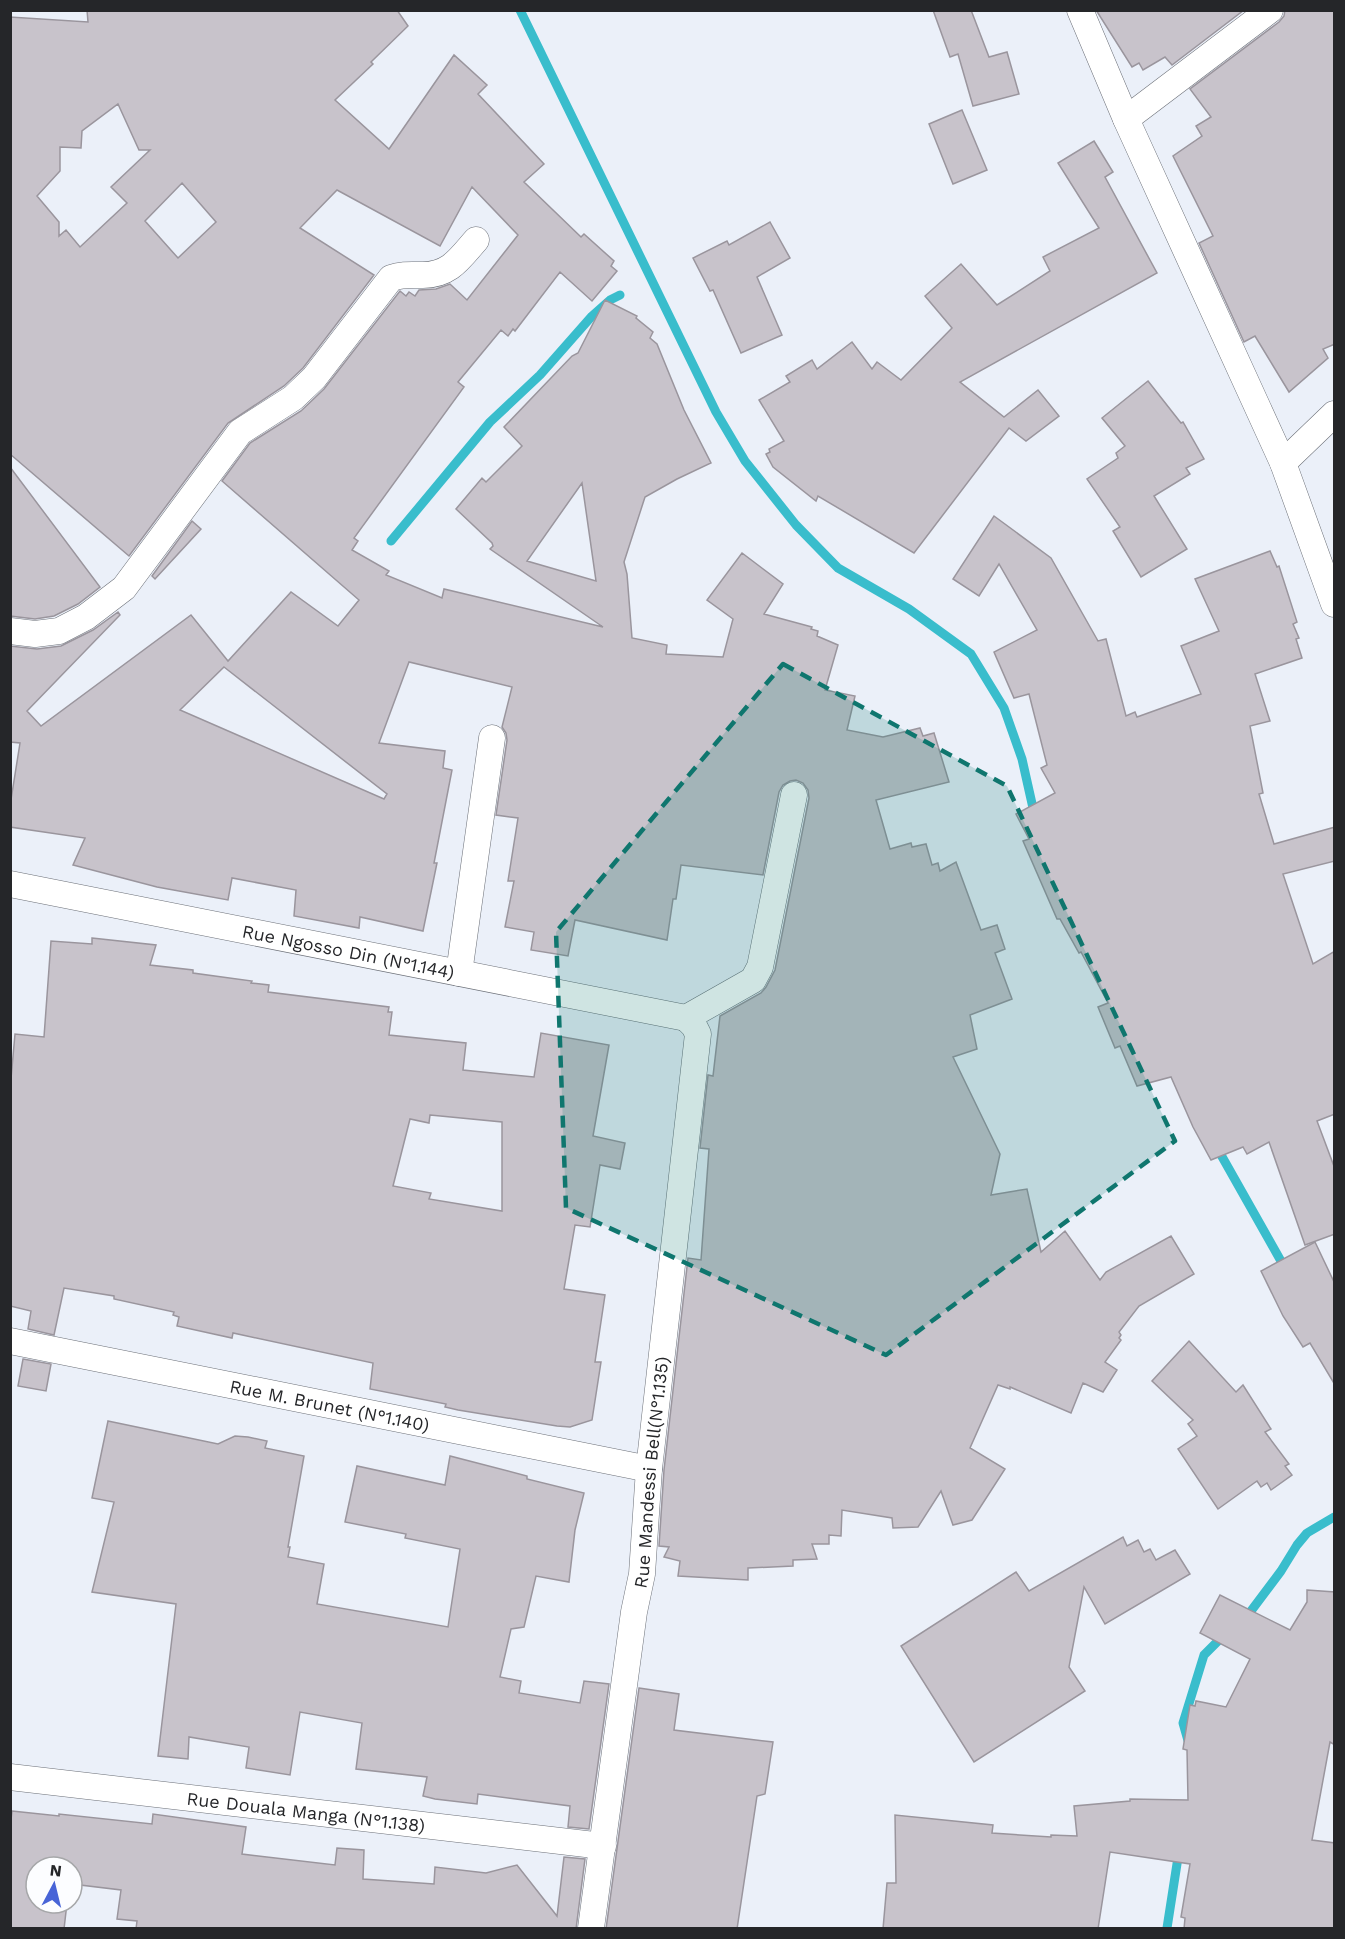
<svg xmlns="http://www.w3.org/2000/svg" width="1345" height="1939" font-family="'Work Sans',sans-serif">
<rect width="100%" height="100%" fill="#ebf0f9"/>
<g fill="none" stroke-linecap="round" stroke-linejoin="round">
<g stroke="#39bdcc" stroke-width="9">
<path d="M520,10l196,402 29,49 51,64 42,43 71,41 62,45 33,54 18,51 13,58"/>
<path d="M391,541l99,-119 50,-47 52,-59 18,-16 10,-5"/>
<path d="M1216,1146l70,124"/>
<path d="M1245,1619l36,-48 16,-26 10,-12 27,-16"/>
<path d="M1189,1744l-6,-21 21,-68 20,-20"/>
<path d="M1167,1928l12,-77"/>
</g>
</g>
<g fill="#c8c3cb" stroke="#9a959d" stroke-width="1.5" fill-rule="evenodd">
<path d="M87,10h310l11,16 -37,36 2,2 -38,36 54,49 65,-94 33,30 -9,9 66,70 -20,18 57,55 3,-3 30,27 -3,5 6,5 -25,30 -32,-29 -45,59 -2,-2 -5,7 -7,-6 -43,52 6,5 -110,151 4,3 -6,9 37,21 -3,4 56,23 2,-9 159,38 -113,-78 3,-3 -1,-3 -36,-34 26,-31 4,4 36,-36 -18,-19 68,-71 6,-3 27,-53 32,16 -1,2 17,14 -3,6 7,6 27,66 27,53 -34,16 -32,18 -21,65 3,12 5,64 35,7 -1,9 57,3 10,-38 -26,-19 35,-47 41,31 -19,30 48,13 -1,2 7,2 -1,5 21,9 -13,45 30,6 -8,34 36,7 37,-9 3,8 11,-3 15,49 -73,18 14,49 21,-6 1,4 14,-3 6,21 6,-2 2,8 16,-9 25,68 16,-5 8,24 -10,4 17,46 -42,16 7,34 -24,8 47,97 -9,41 36,-6 14,63 24,-21 35,49 6,-8 65,-36 23,38 -55,32 -20,26 2,3 -2,3 2,2 -16,22 12,8 -14,22 -20,-9 -12,30 -61,-26v2l-12,-4 -28,63 35,21 -33,51 -19,5 -12,-34 -23,36 -25,1 -1,-10 -50,-8 -1,26 -12,-1v9h-17l5,15 -24,1v6l-45,2v12l-70,-4 2,-15 -16,-4 5,-10 -10,-1 5,-76 24,-212 13,2 8,-111 -9,-1 8,-73 5,1 7,-60 41,-23 5,-6 9,-17 34,-172 -1,-8 -5,-7 -7,-3 -6,1 -7,4 -4,7 -16,83 -82,-10 -5,34h-3l-6,41 -92,-20 -7,36 -37,-6 3,-18 -29,-5 9,-46h-6l10,-63 -22,-3 11,-75 -1,-7 -4,-6 10,-40 -103,-25 -30,81 66,8 -2,17 9,2 -18,93h3l-14,68 -63,-14 -1,11 -65,-12 2,-26 -64,-12 -4,22 -71,-13 -84,-22 12,-27 -75,-11v-21l10,-63 -10,-1v-96l27,3 24,-3 32,-16 25,-18 2,3 -93,96 14,15 150,-111 37,46 63,-69 47,34 21,-26 -137,-119 28,-38 51,-32 23,-22 76,-98 6,5 3,-4 6,4 4,-6 17,-1 14,-5 17,16 51,-65 -46,-48 -32,59 -103,-56 -37,38 74,47 -71,93 -19,18 -56,37 -99,133 -119,-102v-437l78,5zM118,104l21,46h11l-39,37 16,16 -47,44 -14,-17 -7,6v-14l-22,-26 23,-25v-24l21,1 1,-17zM182,183l34,39 -38,36 -33,-37zM582,483l14,98 -69,-20zM224,667l163,127 -3,5 -204,-89z"/>
<path d="M933,10h38l18,47 18,-5 12,42 -46,12 -15,-52 -8,3z"/>
<path d="M1096,10h148l-72,55 -7,-8 -22,13 -4,-7 -7,4z"/>
<path d="M1285,10h50v334l-12,5 5,9 -39,34 -34,-56 -11,6 -45,-99 14,-7 -40,-80 29,-20 -6,-10 15,-9 -21,-28 89,-67 5,-6z"/>
<path d="M962,110l25,60 -34,14 -24,-60z"/>
<path d="M1094,141l19,31 -8,5 52,96 -197,109 44,35 34,-27 21,26 -33,25 -17,-13 -95,125 -96,-57 -2,5 -43,-34 -7,-13 4,-2 -1,-3 15,-8 -25,-41 31,-18 -4,-6 26,-16 5,9 35,-27 20,27 5,-7 24,18 51,-52 -27,-32 36,-32 36,41 53,-34 -7,-14 56,-29 -41,-65z"/>
<path d="M770,222l20,36 -33,19 25,58 -41,18 -28,-63 -3,1 -17,-33 34,-17 2,4z"/>
<path d="M1148,381l33,42 2,-1 21,37 -18,9 4,6 -36,22 33,53 -46,28 -28,-46 7,-4 -33,-48 31,-21 -2,-5 9,-7 -23,-28z"/>
<path d="M10,467l90,120 -22,17 -24,12 -19,3 -25,-3z"/>
<path d="M994,516l57,42 47,83 8,-2 20,77 9,-4 2,5 64,-23 -20,-48 38,-15 -24,-52 75,-28 7,16 2,-1 18,56 -4,2 6,14 -3,1 6,19 -47,16 15,47 -20,5 13,67 -4,1 15,50 61,-17v34l-52,13 30,90 22,-13v163l-18,7 18,48v65l-30,11 -36,-103 -22,12 -4,-7 -32,13 -18,-33 -22,-50 -34,9 -17,-40 -5,2 -17,-41 10,-4 -27,-51 -2,1 -19,-34h-3l-34,-78 6,-2 -13,-25 39,-21 -14,-25 6,-3 -18,-71 -15,4 -20,-46 43,-22 -38,-66 -20,32 -26,-17z"/>
<path d="M192,521l9,8 -46,50 -3,-3z"/>
<path d="M92,938l64,7 -6,20 43,5v3l59,8 -1,2 18,2 -1,7 121,15 -1,5h4l-3,23 77,8 -3,27 71,7 7,-44 68,12 -16,91 32,7 -5,26 -20,-4 -10,62 -15,-2 -11,64 41,6 -10,67h6l-9,58 -22,7 -13,-1 -99,-16 -13,-3 1,-3 -76,-15 3,-26 -140,-30 -1,5 -55,-12 2,-9 -6,-2 1,-3 -60,-13v-3l-50,-8 -10,47 -26,-6 3,-18 -21,-5v-216l5,-56 29,3 7,-96 41,3zM430,1115l72,7v89l-73,-12 2,-6 -38,-7 17,-67 19,4z"/>
<path d="M1315,1242l20,42v101l-25,-42 -7,4 -20,-31 -22,-45z"/>
<path d="M1189,1341l47,51 7,-7 28,44 -6,3 24,32 -4,2 7,9 -21,15 -4,-7 -6,4 -4,-6 -39,28 -40,-60 19,-13 -9,-12 5,-4 -41,-39z"/>
<path d="M23,1359l28,5 -5,27 -28,-5z"/>
<path d="M108,1421l110,23 17,-8 13,1 19,4 -2,7 39,8 -16,91h2l-2,10 36,7 -7,40 131,23 12,-78 -55,-11 1,-4 -61,-12 12,-56 88,19 5,-29 77,20v3l57,14 -9,37 -6,52 -33,-6 -12,51 -13,2 -11,48 21,4 -2,12 61,10 4,-22 25,3 -20,145 -21,-2 2,-21 -92,-12 -1,10 -42,-5 -12,-3 4,-19 -71,-8 6,-46 -62,-11 -10,63 -44,-7 3,-21 -60,-10 -1,22 -30,-3 18,-152 -84,-12 22,-90 -22,-4z"/>
<path d="M1123,1537l4,9 11,-6 6,12 6,-3 6,11 19,-10 15,24 -85,50 -21,-37 -15,80 16,24 -111,71 -73,-116 115,-74 13,19z"/>
<path d="M1307,1590l28,2v153l-5,-3 -18,98 23,3v86h-151l1,-11 -4,-1 9,-53 -80,-12 -12,77h-215l4,-46h9l-1,-68 98,10 -1,8 59,4v-2l26,1 -3,-30 56,-5v-2l58,1 -1,-50 -4,-1 7,-44 5,1 1,-5 30,6 24,-48 -50,-26 20,-38 70,35 17,-28z"/>
<path d="M639,1688l40,6 -5,36 99,12 -8,52 -8,2 -20,133h-131z"/>
<path d="M12,1811l47,5v-2l93,10 1,-10 93,13 -4,27 93,11 2,-17 27,2 -1,29 71,5 1,-17 51,6 31,-8 40,51 7,-59 21,2 -9,70h-440l1,-8 -20,-2 4,-29 -49,-6v-17h-36v36h31l-3,26h-54v-100z"/>
</g>
<g fill="none" stroke-linecap="round" stroke-linejoin="round">
<defs>
<g id="minor">
<path d="M1080,10l46,109 157,344 51,141"/>
<path d="M1126,119l144,-109"/>
<path d="M1283,463l51,-49"/>
<path d="M10,631l25,3 24,-3 27,-14 38,-29 116,-156 53,-34 21,-20 77,-100c11,-4 20,-3 32,-3 27,0 37,-17 53,-35"/>
<path id="s1" d="M10,884l676,134"/>
<path d="M459,973l33,-235"/>
<path d="M686,1018l67,-38 7,-13 34,-172"/>
<path id="s2" d="M10,1341l639,128"/>
<path id="s3" d="M10,1777l593,69"/>
<path id="s4" d="M591,1928l43,-316 8,-38 7,-105 49,-435 -4,-8 -8,-8"/>
</g>
</defs>
<use href="#minor" stroke="#6c7078" stroke-width="27"/>
<use href="#minor" stroke="#fff" stroke-width="26"/>
</g>
<path fill="#0f766e" fill-opacity="0.2" stroke="#0f766e" stroke-width="4.5" stroke-dasharray="12 8" stroke-linejoin="round" d="M783,664l224,122 168,355 -289,214 -320,-147 -10,-276z"/>
<g text-anchor="middle" dominant-baseline="central" stroke-width="5" stroke-linejoin="round" paint-order="stroke">
<g font-size="18" fill="#252629" stroke="#fcfdff">
<text stroke="none"><textPath href="#s1" startOffset="345">Rue Ngosso Din (N°1.144)</textPath></text>
<text stroke="none"><textPath href="#s2" startOffset="326">Rue M. Brunet (N°1.140)</textPath></text>
<text stroke="none"><textPath href="#s4" startOffset="460">Rue Mandessi Bell(N°1.135)</textPath></text>
<text stroke="none"><textPath href="#s3" startOffset="298">Rue Douala Manga (N°1.138)</textPath></text>
</g>
</g>
<rect width="1345" height="1939" fill="none" stroke="#252629" stroke-width="24"/>
<g transform="translate(54 1885) rotate(7)"><circle r="28" fill="#fcfdff" stroke="#a6a7a9" stroke-width="1.5"/>
<path d="M0-4.5L10 22L0 15L-10 22Z" fill="#4864d7"/>
<text y="-9" font-size="16" font-weight="bold" text-anchor="middle" fill="#252629">N</text>
</g>
</svg>
